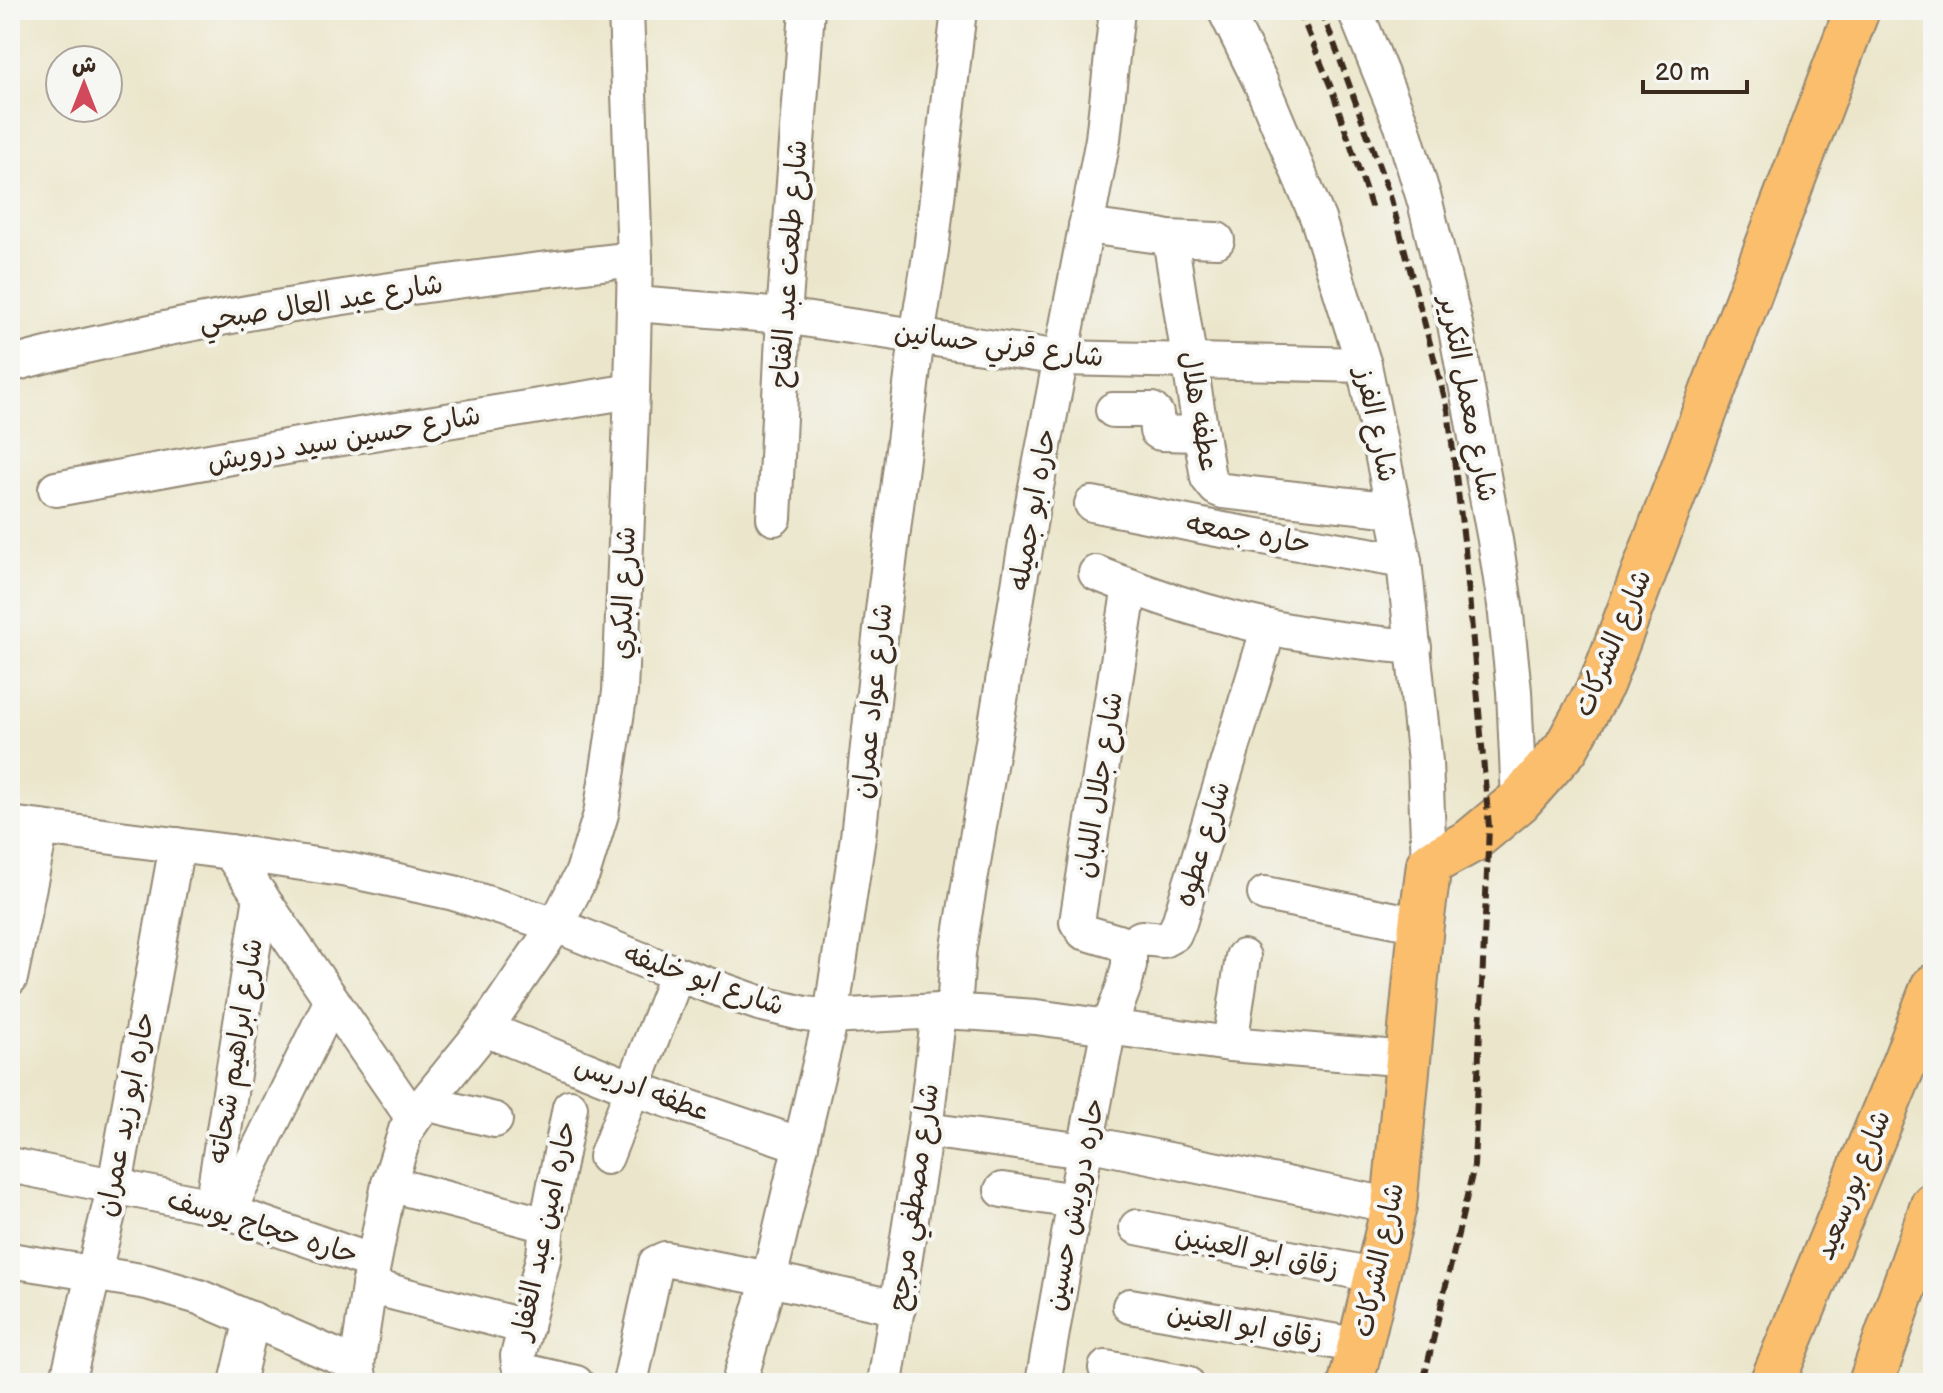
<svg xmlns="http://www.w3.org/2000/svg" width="1943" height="1393" font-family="'Balsamiq Sans','Playpen Sans Arabic',sans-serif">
<rect width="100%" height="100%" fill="#f6f6f2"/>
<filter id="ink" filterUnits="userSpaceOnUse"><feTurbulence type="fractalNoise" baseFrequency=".0125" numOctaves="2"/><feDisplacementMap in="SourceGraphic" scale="16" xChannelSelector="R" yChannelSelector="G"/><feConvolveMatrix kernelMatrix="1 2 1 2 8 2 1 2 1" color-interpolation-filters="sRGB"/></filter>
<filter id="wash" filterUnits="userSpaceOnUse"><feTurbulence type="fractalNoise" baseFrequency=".006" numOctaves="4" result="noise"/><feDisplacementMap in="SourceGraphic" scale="32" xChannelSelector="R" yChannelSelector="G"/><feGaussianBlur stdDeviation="1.8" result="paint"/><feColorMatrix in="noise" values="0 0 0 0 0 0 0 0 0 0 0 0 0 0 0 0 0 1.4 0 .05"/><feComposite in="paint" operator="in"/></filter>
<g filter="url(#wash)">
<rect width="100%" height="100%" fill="#ebe6cb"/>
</g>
<g filter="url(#ink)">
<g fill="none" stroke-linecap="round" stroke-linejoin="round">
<defs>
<g id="minor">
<path d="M1225,10l36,73 57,136 46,146 40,196 21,201 4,102"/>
<path d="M1355,10l47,116 23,76 30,122 40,216 10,65 9,86 5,110"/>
<path d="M1086,226l74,10 7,2 4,6 37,234 8,10 7,3 171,19"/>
<path d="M1167,238l50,2"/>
<path d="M635,304l149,12 277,42 303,7"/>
<path d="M10,365c51,-15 103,-25 154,-36 156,-32 313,-52 471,-70"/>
<path d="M1113,410h39l4,4 1,17 3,2 40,1"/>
<path d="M56,489l230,-42 346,-56"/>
<path d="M1092,504l125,25 187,32"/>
<path d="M774,518l10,-202 23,-306"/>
<path d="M1096,573c40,16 81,31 123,42 63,18 129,26 195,32"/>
<path d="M10,824l220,28 118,18 106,23 102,32 121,49 82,29 46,11 26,3 108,-6 39,2 58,4 194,27 179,15"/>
<path d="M230,852l183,266"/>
<path d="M1265,894l156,31"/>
<path d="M1129,951l-11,-9 -34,-10 -7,-10 53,-336"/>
<path d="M10,978l31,-150"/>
<path d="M954,1011l4,-58 73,-440 72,-374 14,-129"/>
<path d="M485,1029l147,59 169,57"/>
<path d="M1230,1044l13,-87"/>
<path d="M425,1103l70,17"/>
<path d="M570,1107l-23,118 -3,30 -26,101 1,9 5,6 52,12"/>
<path d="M925,1130l160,21"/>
<path d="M1086,1143l308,63"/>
<path d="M606,1157l71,-183"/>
<path d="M10,1165l202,41 161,56"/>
<path d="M389,1184l158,41"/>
<path d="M1002,1190l73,11"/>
<path d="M212,1206l49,-309"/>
<path d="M228,1212l104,-212"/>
<path d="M1137,1227l241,49"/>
<path d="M10,1260l137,22 52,15 158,68"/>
<path d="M369,1286l157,41"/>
<path d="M1130,1306l231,40"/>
<path d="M1106,1368l80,15"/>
<path d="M67,1383l48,-198 62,-340"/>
<path d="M237,1383l15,-64"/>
<path d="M360,1383l-3,-18 12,-79 20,-102 17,-54 19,-27 60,-74 71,-104 27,-53 18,-58 19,-122 12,-301 3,-132 -9,-249"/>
<path d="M630,1383l25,-115 1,-5 9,-4 104,20 129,29"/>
<path d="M739,1383l30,-104 62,-262 27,-180 25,-226 34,-274 14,-87 28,-240"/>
<path d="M885,1383l40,-253 14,-119"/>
<path d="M1043,1383l32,-182 34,-174 15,-41 5,-21v-14l4,-8 8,-5 22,2 11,-6 5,-11 90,-296"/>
</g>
<g id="major">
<path d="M1351,1383l43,-177 27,-281 8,-61 42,-23 48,-40 47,-53 36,-65 255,-673"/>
<path d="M1772,1383l133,-322 28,-74"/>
<path d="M1871,1383l62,-178"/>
</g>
</defs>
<use href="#minor" stroke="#938874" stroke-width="38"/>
<use href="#major" stroke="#938874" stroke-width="48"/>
<use href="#minor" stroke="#fff" stroke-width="34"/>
<use href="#major" stroke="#fabe6d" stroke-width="44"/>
<g stroke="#3b2a1e" stroke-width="6" stroke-dasharray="12 6" stroke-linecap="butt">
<path d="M1299,10l33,80 40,119"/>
<path d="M1320,10l11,25 60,164 57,211 17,139 24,278 -15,339 -51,217"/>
</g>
</g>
</g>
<g text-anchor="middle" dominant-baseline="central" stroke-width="8" stroke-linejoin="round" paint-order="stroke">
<g font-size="28" fill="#3b2a1e" stroke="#f6f6f2">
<text transform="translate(789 264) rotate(-86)">شارع طلعت عبد الفتاح</text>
<text transform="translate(321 303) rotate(-9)">شارع عبد العال صبحي</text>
<text transform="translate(999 345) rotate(7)">شارع قرني حسانين</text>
<text transform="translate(1468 399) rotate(79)">شارع معمل التكرير</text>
<text transform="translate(1199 411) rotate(80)">عطفه هلال</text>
<text transform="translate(1376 425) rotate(78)">شارع الفرز</text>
<text transform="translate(344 439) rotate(-10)">شارع حسين سيد درويش</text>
<text transform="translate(1033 510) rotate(-80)">حاره ابو جميله</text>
<text transform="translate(1248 534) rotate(10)">حاره جمعه</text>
<text transform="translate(624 593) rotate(-88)">شارع البكري</text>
<text transform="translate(1613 643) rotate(-67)">شارع الشركات</text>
<text transform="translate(873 701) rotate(-84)">شارع عواد عمران</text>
<text transform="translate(1099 785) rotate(-81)">شارع جلال اللبان</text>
<text transform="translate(1203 844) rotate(-73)">شارع عطوه</text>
<text transform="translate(704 980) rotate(19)">شارع ابو خليفه</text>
<text transform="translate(236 1051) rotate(-81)">شارع ابراهيم شحاته</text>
<text transform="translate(642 1089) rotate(20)">عطفه ادريس</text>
<text transform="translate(126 1115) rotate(-79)">حاره ابو زيد عمران</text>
<text transform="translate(1853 1185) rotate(-68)">شارع بورسعيد</text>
<text transform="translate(914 1197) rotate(-82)">شارع مصطفي مرجح</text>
<text transform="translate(1075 1205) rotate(-79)">حاره درويش حسين</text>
<text transform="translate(262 1227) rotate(17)">حاره حجاج يوسف</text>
<text transform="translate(544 1231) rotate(-78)">حاره امين عبد الغفار</text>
<text transform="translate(1257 1252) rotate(12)">زقاق ابو العينين</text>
<text transform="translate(1379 1260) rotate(-78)">شارع الشركات</text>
<text transform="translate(1245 1326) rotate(10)">زقاق ابو العنين</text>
</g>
</g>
<rect width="1943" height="1393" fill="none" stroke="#f6f6f2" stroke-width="40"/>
<g transform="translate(84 84)"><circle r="38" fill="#f6f6f2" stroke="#aba49d" stroke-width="2"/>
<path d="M0-6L14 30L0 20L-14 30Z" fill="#d1495b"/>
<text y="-12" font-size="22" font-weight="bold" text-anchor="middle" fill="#3b2a1e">ش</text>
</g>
<path d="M1643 80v12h104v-12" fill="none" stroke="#3b2a1e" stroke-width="4"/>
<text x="1655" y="80" font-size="24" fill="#3b2a1e" stroke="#f6f6f2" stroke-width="6" paint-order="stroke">20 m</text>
</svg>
